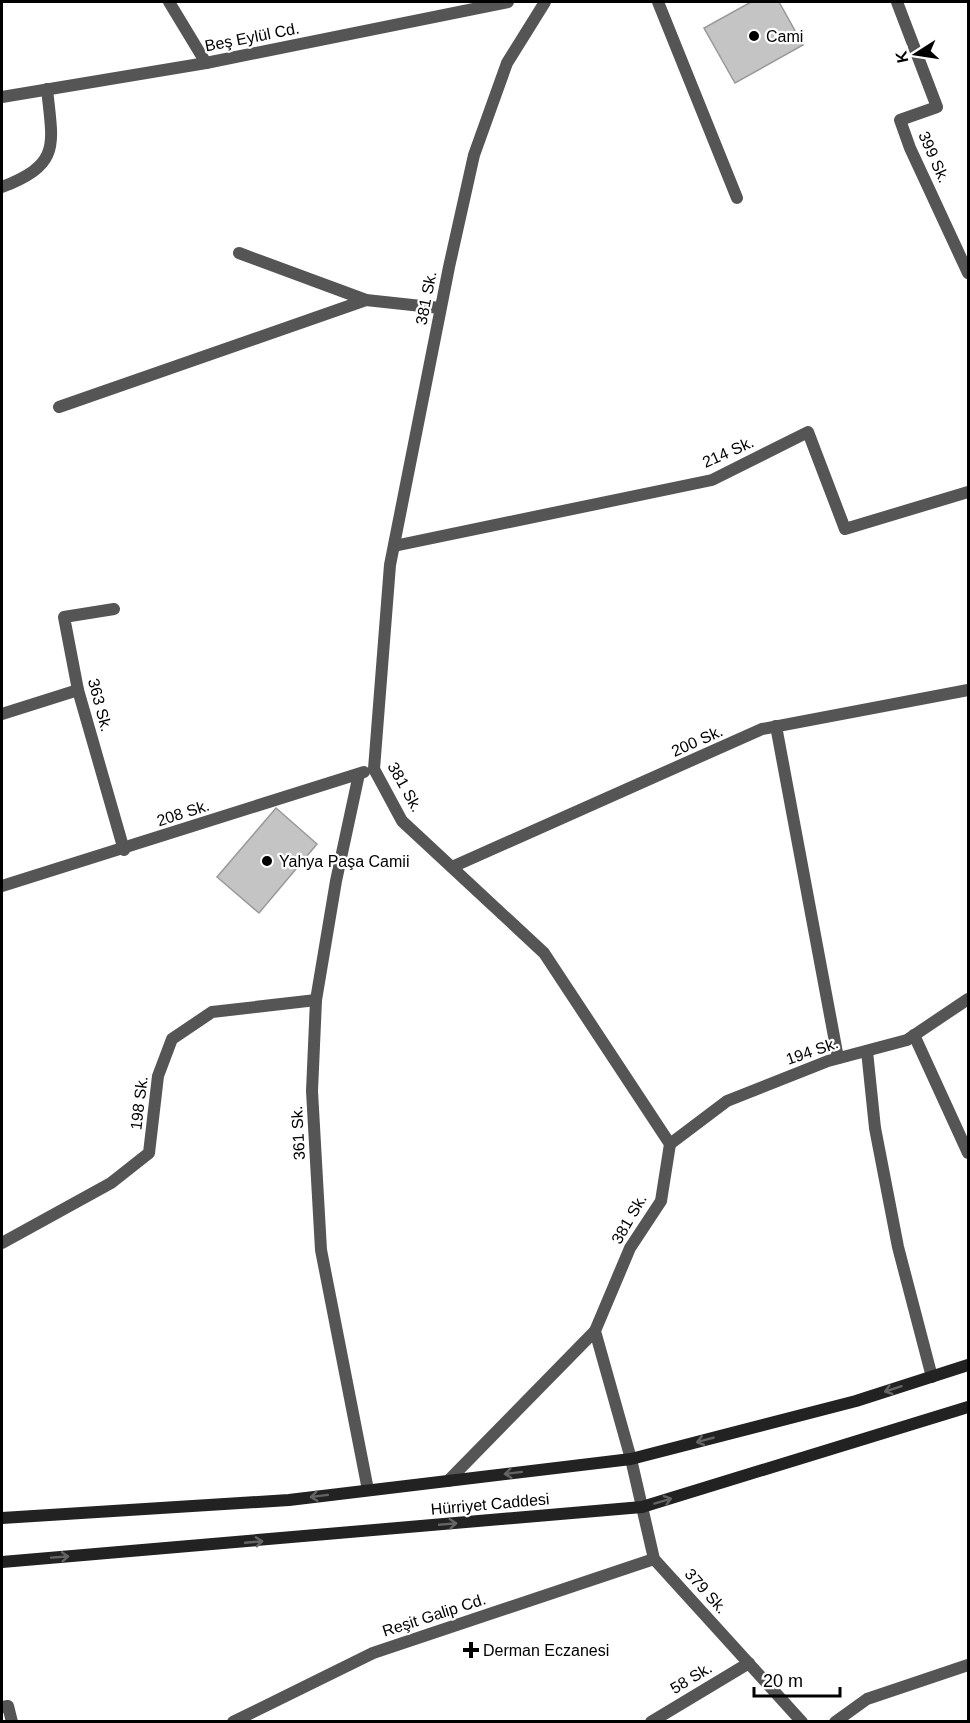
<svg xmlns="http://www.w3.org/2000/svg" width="970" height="1723" font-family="Helvetica,sans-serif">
<rect width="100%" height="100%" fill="#fff"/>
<g fill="#c4c4c4" stroke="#999" stroke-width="1.5">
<path d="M751,2h28l24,43 -68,38 -31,-55z"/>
<path d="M276,808l41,36 -58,69 -42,-36z"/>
</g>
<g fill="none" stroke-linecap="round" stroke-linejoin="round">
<g stroke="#555" stroke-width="12">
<path d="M169,2l37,61"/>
<path d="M545,2l-38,61 -33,92 -25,112 -59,298 -16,204 28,52 142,132 126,191 -9,57 -31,47 -35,83 36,128 23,100 148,163"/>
<path d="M658,2l79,196"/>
<path d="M897,2l40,105 -37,13 10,28 58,125"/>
<path d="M2,97l204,-34 302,-61"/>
<path d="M2,187c59,-23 51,-41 45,-98"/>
<path d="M239,253l127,47"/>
<path d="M59,407l307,-107 74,8"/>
<path d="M394,546l318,-66 96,-48 37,97 123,-37"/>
<path d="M114,609l-50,8 14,73 46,160"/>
<path d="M2,714l76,-24"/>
<path d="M776,726l62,332"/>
<path d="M359,774l-23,107 -20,119 -4,91 9,159 47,240"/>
<path d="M452,867l310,-138 206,-39"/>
<path d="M2,886l362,-114"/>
<path d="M914,1035l54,118"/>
<path d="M867,1051l8,77 23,119 34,130"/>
<path d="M670,1144l57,-43 101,-40 79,-21 61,-41"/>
<path d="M2,1243l109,-60 38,-30 9,-77 14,-37 40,-27 104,-12"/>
<path d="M448,1481l147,-150"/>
<path d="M2,1707l6,-1 4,16"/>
<path d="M233,1722l140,-69 281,-94"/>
<path d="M651,1722l98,-59"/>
<path d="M835,1722l32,-23 101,-34"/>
</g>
<g stroke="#222" stroke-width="12">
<path d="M2,1518l287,-18 342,-41 225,-58 112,-36"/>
<path d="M2,1562l640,-55 326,-100"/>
</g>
</g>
<defs><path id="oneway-shaft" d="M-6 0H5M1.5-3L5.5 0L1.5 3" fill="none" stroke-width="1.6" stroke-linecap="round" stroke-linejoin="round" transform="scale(1.5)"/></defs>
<g stroke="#646464">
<use href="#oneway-shaft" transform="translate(893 1389) rotate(162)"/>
<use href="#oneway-shaft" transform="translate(705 1440) rotate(165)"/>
<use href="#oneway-shaft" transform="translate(513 1473) rotate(173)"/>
<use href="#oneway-shaft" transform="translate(319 1496) rotate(173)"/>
<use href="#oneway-shaft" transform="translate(663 1501) rotate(-17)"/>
<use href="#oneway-shaft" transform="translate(448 1524) rotate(-5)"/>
<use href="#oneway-shaft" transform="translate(254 1542) rotate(-5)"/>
<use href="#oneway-shaft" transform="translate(60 1557) rotate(-4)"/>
</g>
<g fill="#000" stroke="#fff" stroke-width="2">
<circle cx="754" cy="36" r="6"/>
<circle cx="267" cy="861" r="6"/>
<path d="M468 1641h6v6h6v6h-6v6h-6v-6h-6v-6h6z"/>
</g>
<g text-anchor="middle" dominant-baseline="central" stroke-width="4.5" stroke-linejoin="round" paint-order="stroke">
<g font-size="16" fill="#000" stroke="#fff" text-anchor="start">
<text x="766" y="36">Cami</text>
<text x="279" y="861">Yahya Paşa Camii</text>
<text x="483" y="1650">Derman Eczanesi</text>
</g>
<g font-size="16" fill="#000" stroke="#fff">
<text transform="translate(252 37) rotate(-11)">Beş Eylül Cd.</text>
<text transform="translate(934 157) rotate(66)">399 Sk.</text>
<text transform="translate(426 298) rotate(-79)">381 Sk.</text>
<text transform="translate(728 452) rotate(-24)">214 Sk.</text>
<text transform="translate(100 705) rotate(75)">363 Sk.</text>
<text transform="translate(697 741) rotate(-24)">200 Sk.</text>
<text transform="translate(405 787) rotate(61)">381 Sk.</text>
<text transform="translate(183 813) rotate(-18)">208 Sk.</text>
<text transform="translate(812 1051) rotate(-19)">194 Sk.</text>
<text transform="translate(139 1103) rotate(-83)">198 Sk.</text>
<text transform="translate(298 1133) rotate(-93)">361 Sk.</text>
<text transform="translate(629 1219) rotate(-60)">381 Sk.</text>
<text transform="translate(490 1504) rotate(-5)">Hürriyet Caddesi</text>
<text transform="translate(706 1591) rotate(48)">379 Sk.</text>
<text transform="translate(434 1615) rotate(-18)">Reşit Galip Cd.</text>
<text transform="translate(691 1678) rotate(-31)">58 Sk.</text>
</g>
</g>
<rect width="970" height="1723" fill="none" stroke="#000000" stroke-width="6"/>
<g transform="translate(916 54) rotate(258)" stroke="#ffffff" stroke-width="4.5" paint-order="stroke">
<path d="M0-4.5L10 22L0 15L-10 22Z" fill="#000000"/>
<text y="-9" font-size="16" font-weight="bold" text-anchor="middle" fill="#000000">K</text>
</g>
<path d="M754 1687v9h86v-9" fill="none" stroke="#000000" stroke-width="3"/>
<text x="763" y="1687" font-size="18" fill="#000000" stroke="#ffffff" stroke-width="4.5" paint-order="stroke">20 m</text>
</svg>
